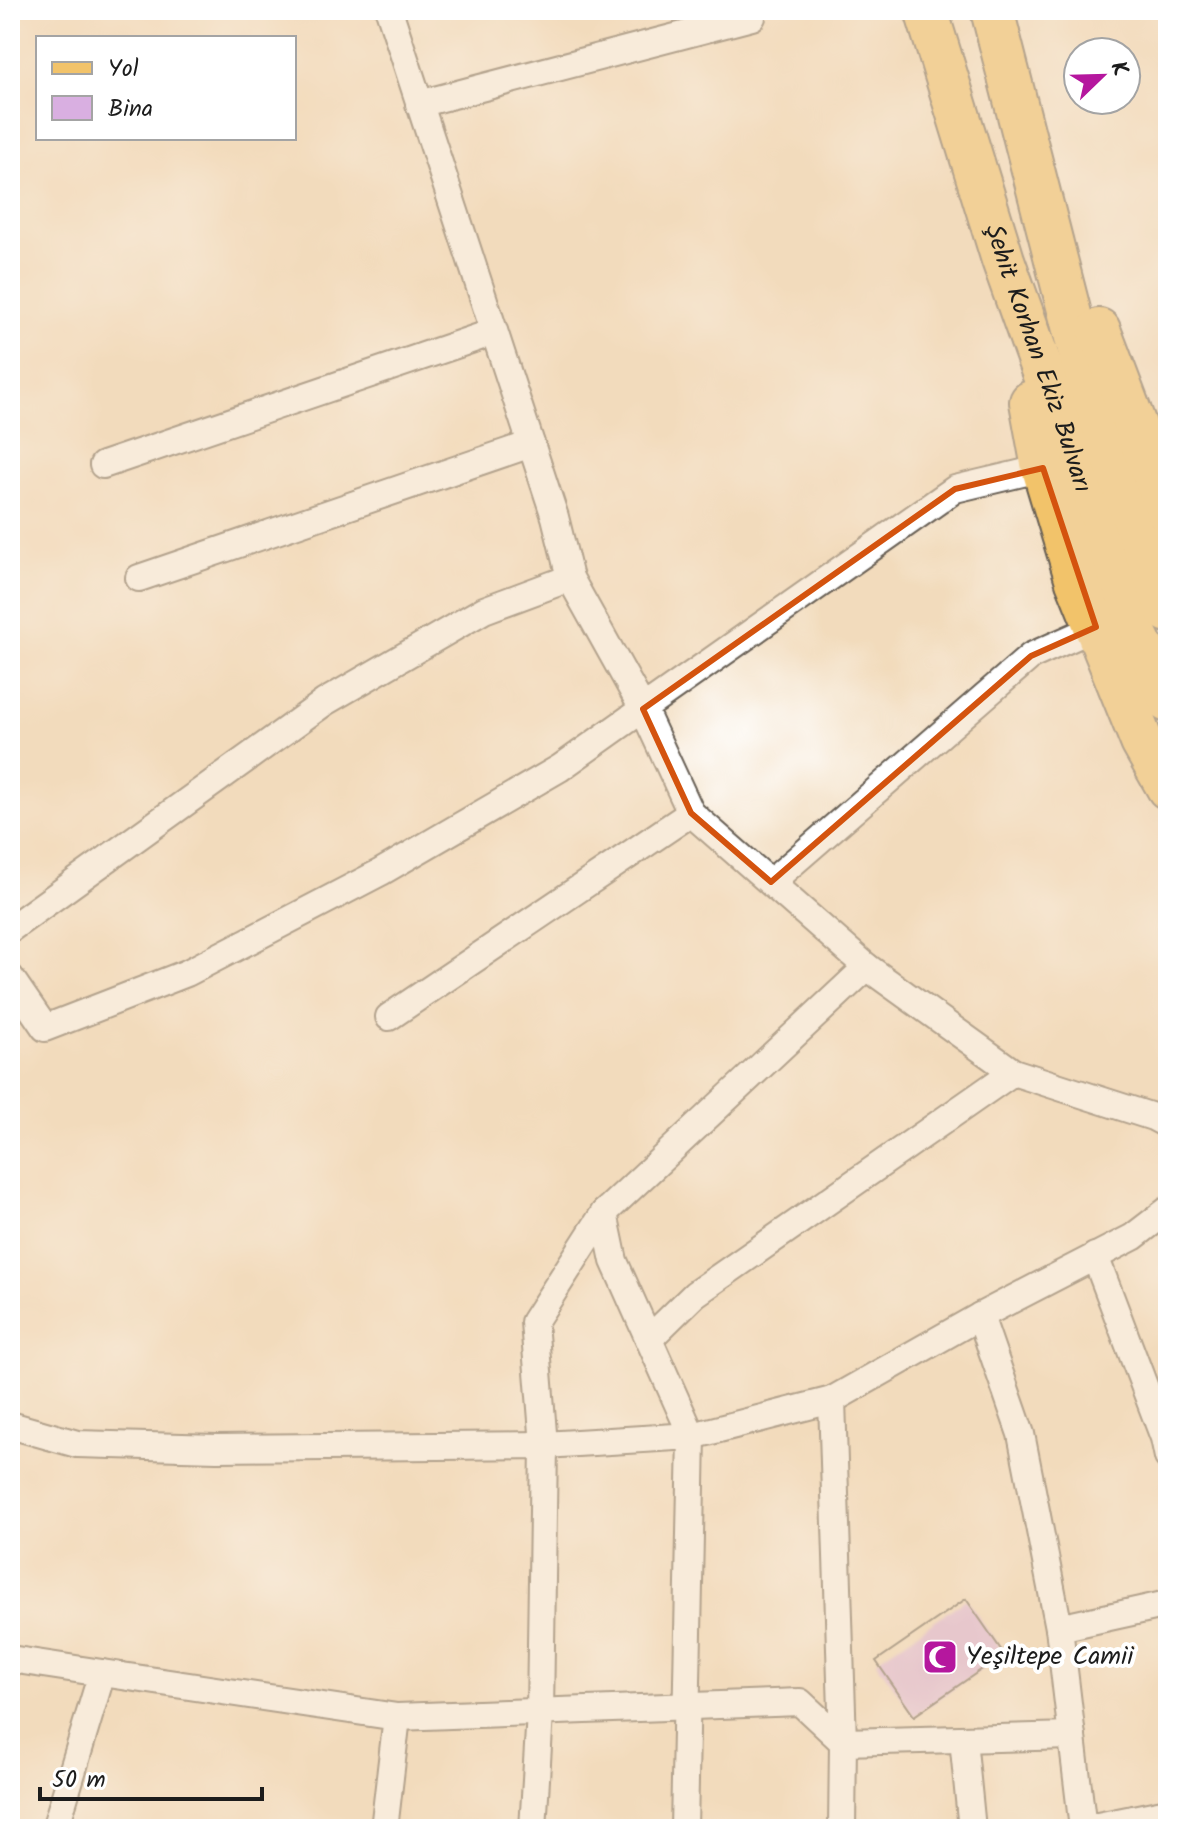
<svg xmlns="http://www.w3.org/2000/svg" width="1178" height="1839" font-family="Kalam,sans-serif">
<rect width="100%" height="100%" fill="#fff"/>
<filter id="ink" filterUnits="userSpaceOnUse"><feTurbulence type="fractalNoise" baseFrequency=".0125" numOctaves="2"/><feDisplacementMap in="SourceGraphic" scale="16" xChannelSelector="R" yChannelSelector="G"/><feConvolveMatrix kernelMatrix="1 2 1 2 8 2 1 2 1" color-interpolation-filters="sRGB"/></filter>
<filter id="wash" filterUnits="userSpaceOnUse"><feTurbulence type="fractalNoise" baseFrequency=".006" numOctaves="4" result="noise"/><feDisplacementMap in="SourceGraphic" scale="32" xChannelSelector="R" yChannelSelector="G"/><feGaussianBlur stdDeviation="1.8" result="paint"/><feColorMatrix in="noise" values="0 0 0 0 0 0 0 0 0 0 0 0 0 0 0 0 0 1.4 0 .05"/><feComposite in="paint" operator="in"/></filter>
<g filter="url(#wash)">
<rect width="100%" height="100%" fill="#f2dbbc"/>
<g id="blocks">
<path fill="#d9afe1" d="M966,1599l38,55 -90,62 -38,-55z"/>
</g>
</g>
<g filter="url(#ink)">
<use href="#blocks" fill-opacity="0" stroke="#675f54" stroke-width="2"/>
<g fill="none" stroke-linecap="round" stroke-linejoin="round">
<defs>
<g id="street">
<path d="M419,104l333,-87"/>
<path d="M103,465l391,-133"/>
<path d="M139,578l392,-134"/>
<path d="M570,578l73,131 312,-220 88,-21"/>
<path d="M771,882l260,-226 65,-29"/>
<path d="M10,929l315,-227 159,-92 86,-32 -15,-61 -166,-507"/>
<path d="M867,967l-263,246 10,48 78,175 140,-36 148,-84 153,-79 35,-27"/>
<path d="M10,977l35,51 142,-55 194,-101 179,-104 83,-59 48,104 176,154 146,105 140,45 15,8"/>
<path d="M389,1017l302,-204"/>
<path d="M604,1213l-70,109 10,123 148,-9 -8,393"/>
<path d="M1095,1256l69,182 4,19"/>
<path d="M980,1316l41,118 38,194 109,-24"/>
<path d="M650,1338l45,-44 318,-222"/>
<path d="M832,1400l11,342"/>
<path d="M10,1425l67,19 140,4 327,-3 -4,268 -7,116"/>
<path d="M1059,1628l24,201"/>
<path d="M10,1659l92,14 -47,156"/>
<path d="M102,1673l295,44 -13,112"/>
<path d="M397,1717l403,-15 43,40"/>
<path d="M963,1739l9,90"/>
<path d="M842,1829l1,-87 229,-6"/>
<path d="M1083,1829l85,-17"/>
</g>
<g id="primary">
<path id="s1" d="M926,10l77,250 57,160 40,126 29,74 39,81"/>
<path d="M992,10l89,347 55,168 32,86"/>
<path d="M1099,330l69,182"/>
<path d="M1031,402l12,66 34,113 65,161 26,46"/>
</g>
</defs>
<use href="#street" stroke="#675f54" stroke-width="30"/>
<use href="#primary" stroke="#675f54" stroke-width="46"/>
<use href="#street" stroke="#fff" stroke-width="26"/>
<use href="#primary" stroke="#f2c36a" stroke-width="42"/>
</g>
</g>
<path d="M0 0H1178V1839H0ZM1043,468l53,159 -65,29 -260,226 -80,-69 -48,-104 312,-220z" fill="#f2dbbc" fill-opacity=".55" fill-rule="evenodd"/>
<path fill="none" stroke="#d4530e" stroke-width="6" stroke-linejoin="round" d="M1043,468l53,159 -65,29 -260,226 -80,-69 -48,-104 312,-220z"/>
<defs>
<symbol id="mosque-square" viewBox="-11 -11 22 22"><rect x="-9" y="-9" width="18" height="18" rx="4" fill="#b5179e" stroke="#fff"/><path d="M3.5-4.9A6 6 0 1 0 3.5 4.9A5 5 0 1 1 3.5-4.9Z" fill="#fff"/></symbol>
</defs>
<g fill-rule="evenodd">
<use href="#mosque-square" x="920" y="1637" width="40" height="40"/>
</g>
<g text-anchor="middle" dominant-baseline="central" stroke-width="8" stroke-linejoin="round" paint-order="stroke">
<g font-size="26" fill="#1c1c1c" stroke="#fff">
<text stroke="none"><textPath href="#s1" startOffset="366">Şehit Korhan Ekiz Bulvarı</textPath></text>
</g>
<g font-size="26" fill="#1c1c1c" stroke="#fff" text-anchor="start">
<text x="966" y="1657">Yeşiltepe Camii</text>
</g>
</g>
<rect width="1178" height="1839" fill="none" stroke="#fff" stroke-width="40"/>
<rect x="36" y="36" width="260" height="104" fill="#ffffff" stroke="#a4a4a4" stroke-width="2"/>
<rect x="52" y="62" width="40" height="12" fill="#f2c36a" stroke="#a4a4a4" stroke-width="2"/>
<text x="108" y="76" font-size="24" fill="#1c1c1c">Yol</text>
<rect x="52" y="96" width="40" height="24" fill="#d9afe1" stroke="#a4a4a4" stroke-width="2"/>
<text x="108" y="116" font-size="24" fill="#1c1c1c">Bina</text>
<g transform="translate(1102 76) rotate(67)"><circle r="38" fill="#ffffff" stroke="#a4a4a4" stroke-width="2"/>
<path d="M0-6L14 30L0 20L-14 30Z" fill="#b5179e"/>
<text y="-12" font-size="22" font-weight="bold" text-anchor="middle" fill="#1c1c1c">K</text>
</g>
<path d="M40 1787v12h222v-12" fill="none" stroke="#1c1c1c" stroke-width="4"/>
<text x="52" y="1787" font-size="24" fill="#1c1c1c" stroke="#ffffff" stroke-width="6" paint-order="stroke">50 m</text>
</svg>
